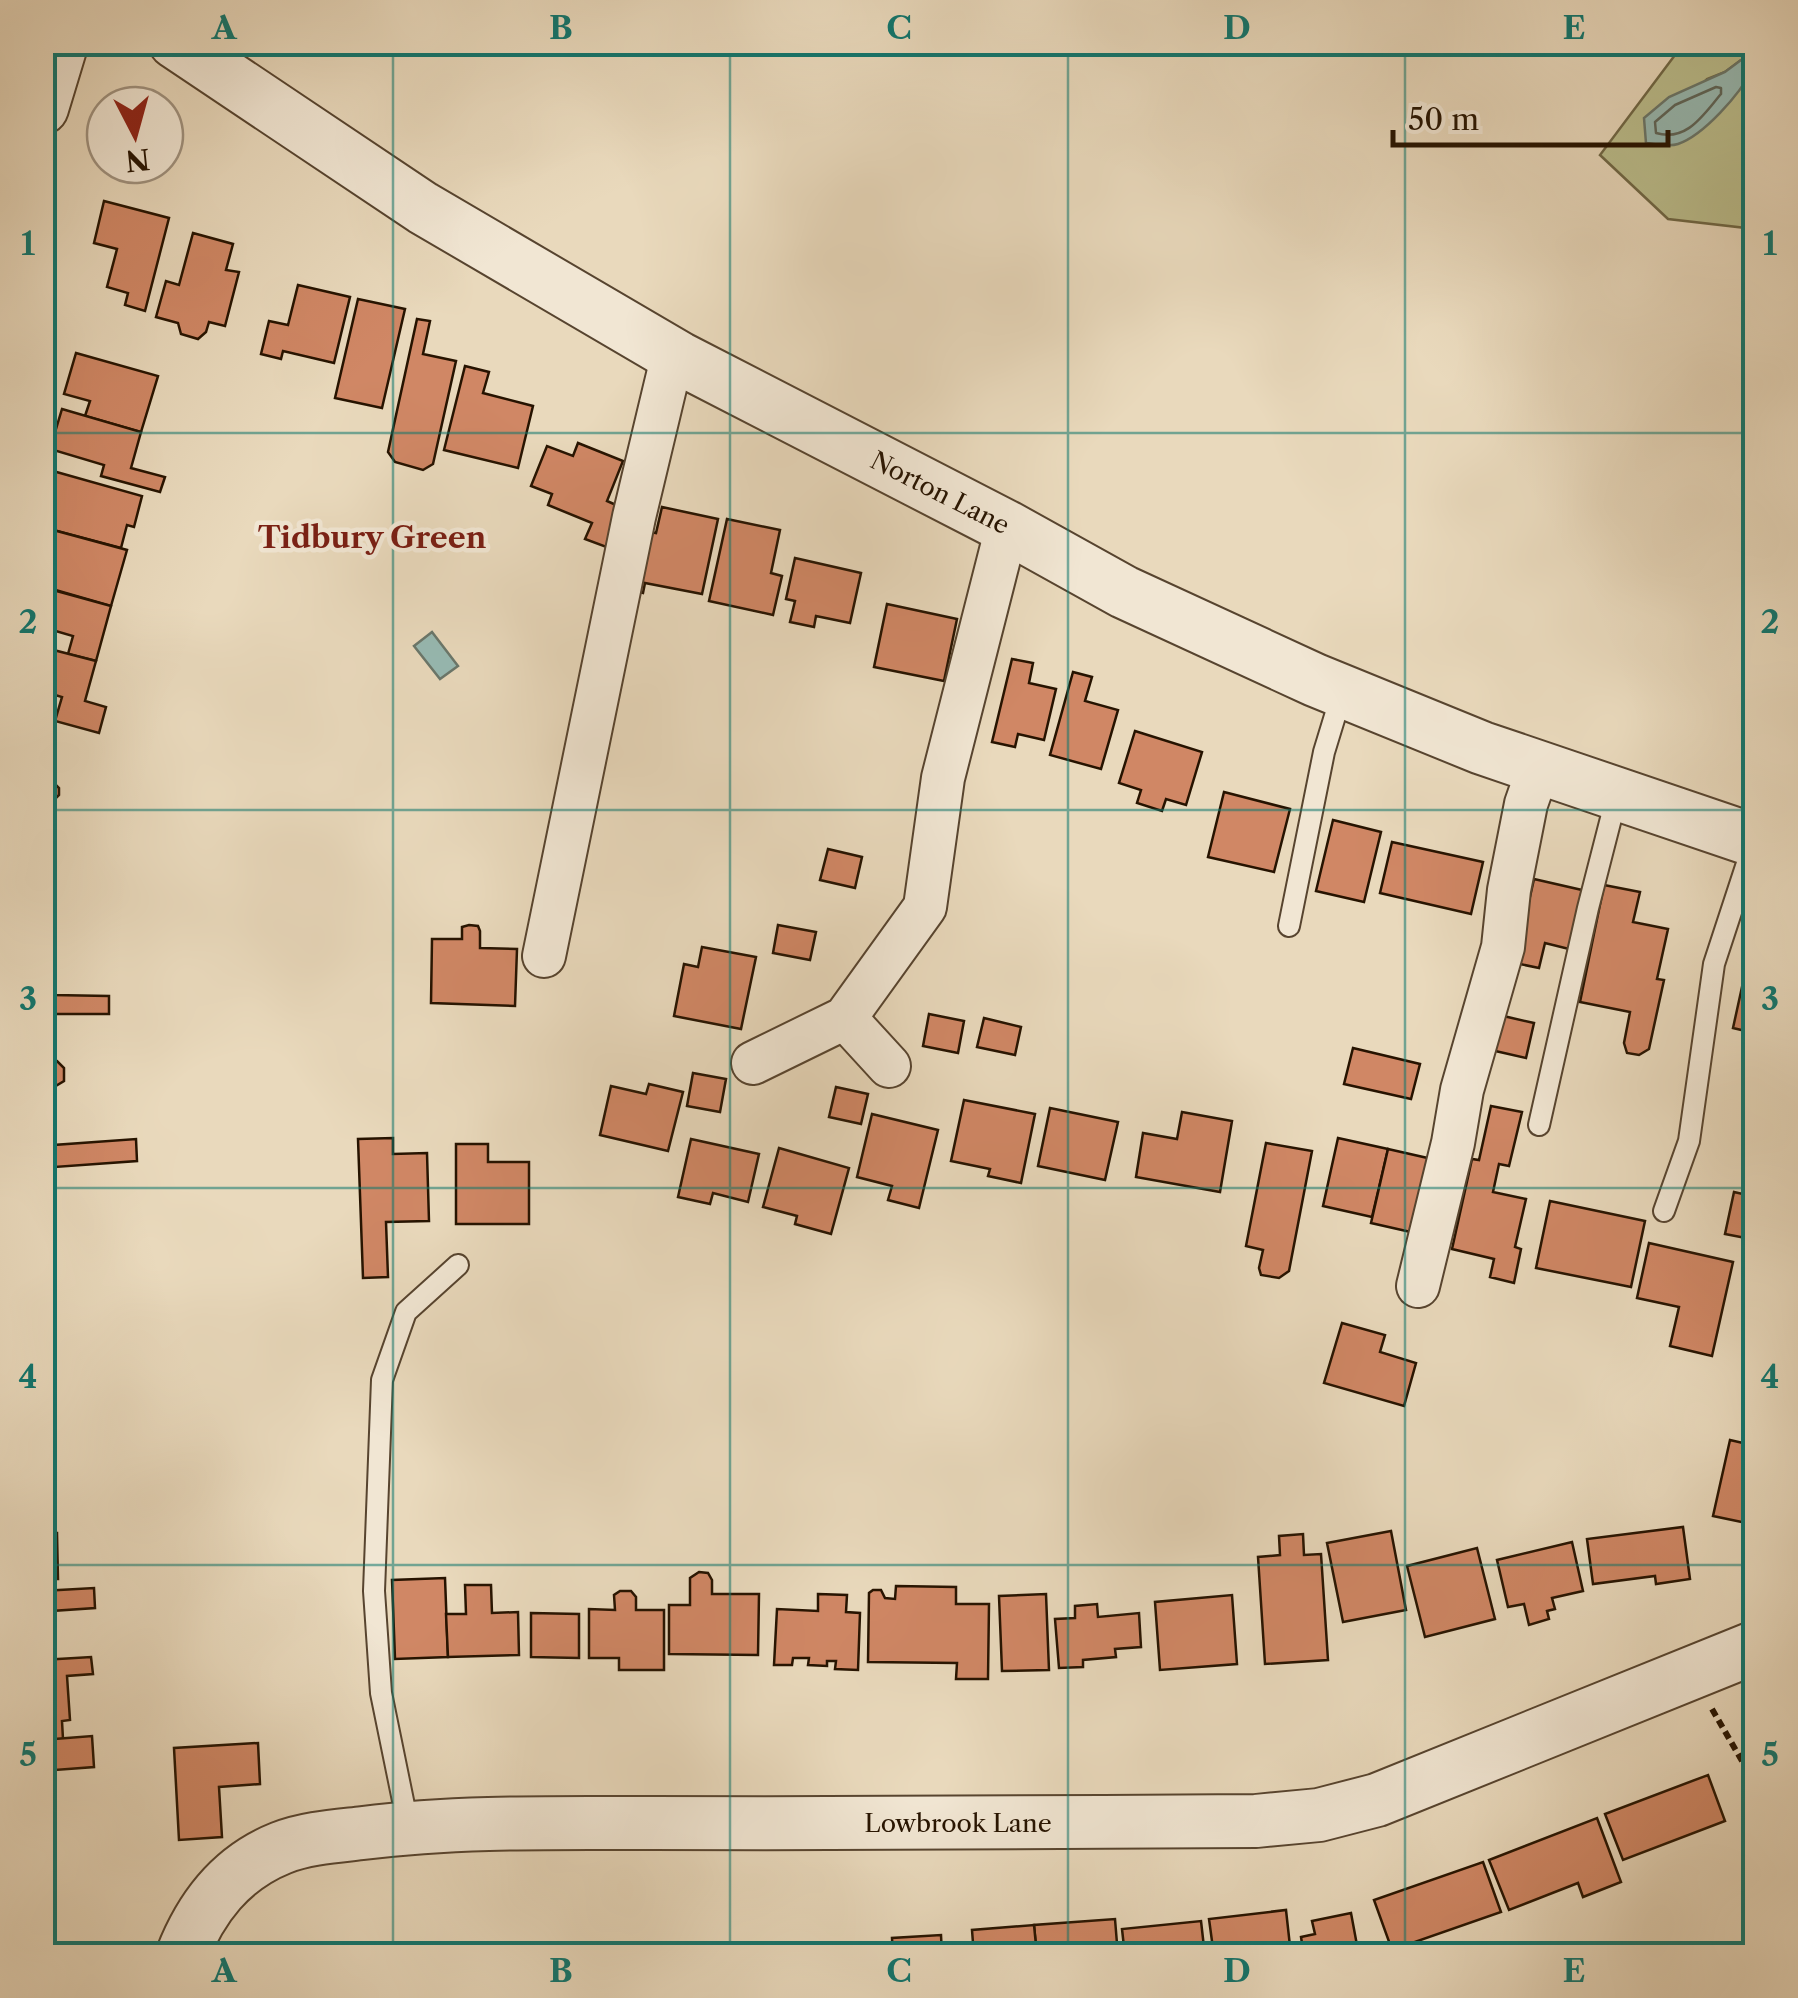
<svg xmlns="http://www.w3.org/2000/svg" width="1798" height="1998" font-family="'Libre Caslon Text',serif">
<rect width="100%" height="100%" fill="#e9d9bc"/>
<filter id="stains"><feTurbulence type="fractalNoise" baseFrequency=".002" numOctaves="4"/><feColorMatrix values="0 0 0 0 .2 0 0 0 0 .09 0 0 0 0 .02 0 0 0 .5 -.17"/></filter>
<radialGradient id="worn" r=".72"><stop offset=".6" stop-color="#630" stop-opacity="0"/><stop offset="1" stop-color="#630" stop-opacity=".3"/></radialGradient>
<path fill="#bbbe8d" stroke="#706846" stroke-width="2.5" fill-rule="evenodd" d="M1684,43h71v186l-87,-10 -68,-64zM1741,60l-95,83 61,-64 18,-7z"/>
<g fill="#97bab3" stroke="#6a776b" stroke-width="2.5">
<path d="M1741,60l11,10c-12,24 -48,65 -74,74 -9,3 -22,0 -32,-1l-2,-25 25,-21 56,-25z"/>
<path d="M432,632l26,34 -18,13 -26,-33z"/>
</g>
<g fill="none" stroke-linecap="round" stroke-linejoin="round">
<path stroke="#5e665a" stroke-width="2.5" d="M1716,87l5,1v6c-18,21 -34,48 -65,39l-1,-11 20,-17z"/>
</g>
<g fill="#d08765" stroke="#261300" stroke-width="2.5">
<path d="M104,201l65,17 -24,93 -20,-6 3,-12 -21,-6 10,-38 -23,-6z"/>
<path d="M193,233l40,11 -7,26 13,2 -14,54 -16,-4 -3,10 -8,7 -17,-5 -3,-11 -22,-6 10,-36 13,4z"/>
<path d="M298,285l52,12 -16,66 -51,-12 -2,8 -20,-5 8,-33 19,4z"/>
<path d="M358,299l47,10 -23,99 -47,-10z"/>
<path d="M417,319l13,2 -7,33 33,7 -23,103 -10,6 -28,-8 -7,-10z"/>
<path d="M76,353l82,23 -17,56 -56,-16 5,-15 -26,-7z"/>
<path d="M465,366l24,6 -6,21 50,13 -15,62 -74,-18z"/>
<path d="M62,409l79,23 -10,36 34,9 -5,15 -59,-16 3,-11 -54,-16z"/>
<path d="M578,443l45,18 -16,40 18,8 -16,39 -24,-9 7,-16 -44,-18 4,-11 -21,-8 16,-40 26,10z"/>
<path d="M53,471l89,25 -8,31 -7,-2 -6,23 -79,-21v-18z"/>
<path d="M662,507l56,12 -16,75 -57,-11 -2,10 -11,-3 12,-59 12,2z"/>
<path d="M727,519l53,11 -9,43 11,3 -9,39 -64,-14z"/>
<path d="M42,527l85,23 -16,56 -66,-19 5,-17 -8,-2z"/>
<path d="M795,558l66,15 -11,50 -34,-7 -2,11 -24,-5 5,-21 -9,-2z"/>
<path d="M42,587l69,19 -15,55 -28,-7 5,-18 -31,-9z"/>
<path d="M887,604l70,15 -13,62 -70,-14z"/>
<path d="M42,647l54,14 -11,40 21,6 -7,26 -44,-12 7,-24 -20,-6z"/>
<path d="M1012,659l21,4 -4,20 27,6 -12,51 -26,-6 -3,13 -23,-5z"/>
<path d="M1073,672l19,5 -7,24 33,9 -17,59 -51,-14z"/>
<path d="M1135,731l67,21 -16,53 -20,-6 -4,12 -25,-8 4,-13 -22,-7z"/>
<path d="M42,779l1,4 10,-1 6,6v7l-6,6h-11z"/>
<path d="M1224,792l66,17 -16,63 -66,-15z"/>
<path d="M1333,820l48,12 -17,70 -48,-11z"/>
<path d="M1392,842l91,20 -12,52 -91,-21z"/>
<path d="M828,849l34,8 -7,31 -35,-8z"/>
<path d="M1534,879l48,11 -13,59 -24,-6 -6,25 -24,-5z"/>
<path d="M1604,885l36,7 -7,30 35,7 -11,50 7,1 -15,69 -10,6 -12,-2 -3,-10 6,-31 -50,-10z"/>
<path d="M469,925l9,1 2,5v17l37,1 -2,57 -84,-3 1,-64h30v-12z"/>
<path d="M778,925l38,7 -6,28 -37,-7z"/>
<path d="M42,946h11v49l56,1v18h-67z"/>
<path d="M1751,946l5,1v94l-3,-1 1,-7 -21,-5z"/>
<path d="M702,947l54,10 -15,72 -67,-13 10,-52 14,3z"/>
<path d="M929,1014l35,7 -6,32 -35,-7z"/>
<path d="M1499,1015l35,8 -8,35 -35,-8z"/>
<path d="M984,1018l37,9 -6,28 -38,-8z"/>
<path d="M42,1025h3v36h12l7,7v13l-10,6h-12z"/>
<path d="M1353,1048l67,16 -9,35 -67,-15z"/>
<path d="M693,1073l33,6 -6,33 -33,-6z"/>
<path d="M649,1084l34,8 -15,59 -68,-16 11,-49 35,8z"/>
<path d="M836,1087l32,7 -7,30 -32,-7z"/>
<path d="M964,1100l71,14 -14,69 -33,-7 2,-7 -39,-8z"/>
<path d="M1491,1106l31,6 -13,54 -10,-2 -6,28 33,7 -11,48 6,2 -7,34 -24,-6 4,-18 -42,-10 20,-90 7,1z"/>
<path d="M1050,1108l68,14 -13,58 -67,-14z"/>
<path d="M1182,1112l50,9 -12,71 -84,-15 7,-44 34,6z"/>
<path d="M872,1114l66,16 -19,78 -31,-8 4,-14 -35,-9z"/>
<path d="M393,1138v16l34,-1 2,68 -43,1 2,55 -25,1 -5,-139z"/>
<path d="M1338,1138l50,11 -16,68 -49,-11z"/>
<path d="M136,1139l1,22 -82,6 -1,-22z"/>
<path d="M691,1139l68,15 -11,48 -35,-9 -3,11 -32,-7z"/>
<path d="M1266,1143l46,8 -23,120 -10,7 -18,-3 -2,-7 4,-18 -17,-4z"/>
<path d="M456,1144h32v18h41v62h-73z"/>
<path d="M779,1148l70,20 -18,66 -36,-10 2,-8 -34,-9z"/>
<path d="M1388,1149l44,10 -17,74 -44,-10z"/>
<path d="M1734,1192l22,5v43l-31,-6z"/>
<path d="M1550,1201l95,20 -14,66 -95,-19z"/>
<path d="M1649,1243l84,19 -21,94 -42,-10 9,-39 -42,-9z"/>
<path d="M1342,1323l43,12 -5,17 36,11 -12,43 -80,-23z"/>
<path d="M42,1392l3,48h-3z"/>
<path d="M1730,1440l26,6v79l-43,-9z"/>
<path d="M1683,1527l7,52 -34,5 -1,-8 -62,8 -6,-45z"/>
<path d="M1391,1531l15,79 -63,12 -16,-79z"/>
<path d="M42,1533h15l1,46h-16z"/>
<path d="M1303,1534l1,21 17,-1 7,106 -63,4 -7,-107 22,-2 -1,-19z"/>
<path d="M1572,1542l11,49 -31,7 3,11 -8,2 2,8 -20,6 -5,-21 -16,3 -11,-47z"/>
<path d="M1477,1548l18,71 -70,18 -18,-71z"/>
<path d="M699,1572l9,1 4,7v14h47l-1,61 -89,-1v-49h21v-27z"/>
<path d="M445,1578l3,79 -53,2 -3,-79z"/>
<path d="M465,1585h26l1,28 26,-1 1,43 -71,2 -2,-43h20z"/>
<path d="M896,1586l60,1v17h33l-1,75h-32l1,-16 -89,-1 1,-69 4,-3h8l4,8 10,1z"/>
<path d="M94,1588l1,20 -43,3 2,40 -12,1v-61z"/>
<path d="M620,1591h11l5,6v13h28v60h-45v-12h-30v-49l26,1 -1,-15z"/>
<path d="M818,1594l29,1 -1,17 14,1 -2,57 -23,-1 1,-8h-9v5l-19,-1 1,-7h-16l-1,7h-18l3,-56 41,2z"/>
<path d="M1046,1594l3,76 -47,1 -3,-75z"/>
<path d="M1232,1595l5,69 -77,6 -5,-68z"/>
<path d="M1097,1604l1,13 41,-4 2,34 -26,2 1,8 -33,3v7l-24,1 -4,-49 20,-1v-12z"/>
<path d="M531,1613l48,1v44l-48,-1z"/>
<path d="M91,1657l2,17 -26,2 3,44 -8,1 1,18 -21,1v-80z"/>
<path d="M92,1736l2,31 -52,4v-31z"/>
<path d="M258,1743l2,41 -41,3 3,50 -43,3 -5,-92z"/>
<path d="M1708,1775l17,46 -102,39 -18,-46z"/>
<path d="M1597,1818l24,64 -38,15 -5,-14 -69,27 -20,-50z"/>
<path d="M1483,1862l18,50 -109,38 -18,-50z"/>
<path d="M42,1907l11,5 1,16 -6,6 -6,1z"/>
<path d="M1286,1910l4,36 -24,2 1,8h-53l-5,-37z"/>
<path d="M1351,1913l8,43h-55l-3,-19 14,-3 -3,-13z"/>
<path d="M1115,1919l3,37h-81l-3,-31z"/>
<path d="M1201,1921l4,35h-80l-3,-27z"/>
<path d="M1034,1925l3,31h-63l-2,-26z"/>
<path d="M941,1935l1,21h-49l-1,-18z"/>
<path d="M732,1945l1,11h-65v-5z"/>
<path d="M804,1947l1,9h-61v-5z"/>
<path d="M882,1948v8h-58v-4z"/>
</g>
<g fill="none" stroke-linecap="round" stroke-linejoin="round">
<defs>
<g id="service">
<path d="M1289,926l35,-174 18,-59"/>
<path d="M1539,1125l49,-217 29,-113"/>
<path d="M1664,1211l25,-70 25,-177 40,-122"/>
<path d="M408,1825l-27,-132 -7,-102 8,-211 24,-68 52,-47"/>
</g>
<g id="minor">
<path d="M544,956l90,-439 39,-163"/>
<path d="M845,1018l44,48"/>
<path d="M753,1063l92,-45 80,-111 18,-129 64,-251"/>
<path d="M1418,1286l35,-143 9,-53 41,-143 6,-57 17,-86 13,-37"/>
</g>
<g id="tertiary">
<path d="M175,42l248,166 256,150 328,169 117,65 191,88 167,68 274,93"/>
<path d="M42,108l20,-66"/>
<path d="M182,1956c19,-49 49,-88 99,-108 25,-10 56,-12 82,-15 95,-12 192,-10 287,-10 202,1 404,-1 606,-2l63,-6 58,-15 379,-153"/>
</g>
</defs>
<use href="#service" stroke="#57442f" stroke-width="24"/>
<use href="#minor" stroke="#57442f" stroke-width="46"/>
<use href="#tertiary" stroke="#57442f" stroke-width="56"/>
<path stroke="#261300" stroke-width="6" stroke-dasharray="8 5" stroke-linecap="butt" d="M1712,1709l44,76"/>
<use href="#service" stroke="#f1e6d3" stroke-width="20"/>
<use href="#minor" stroke="#f1e6d3" stroke-width="42"/>
<use href="#tertiary" stroke="#f1e6d3" stroke-width="52"/>
</g>
<path fill="none" stroke="#0f766e" stroke-width="2.5" stroke-opacity="0.55" d="M393,42v1914M730,42v1914M1068,42v1914M1405,42v1914M42,433h1714M42,810h1714M42,1188h1714M42,1565h1714"/>
<g text-anchor="middle" dominant-baseline="central" stroke-width="9" stroke-linejoin="round" paint-order="stroke">
<g font-size="25" fill="#261300" stroke="#f1e6d3">
<text transform="translate(940 493) rotate(27)">Norton Lane</text>
<text x="958" y="1823">Lowbrook Lane</text>
</g>
<g font-size="30" font-weight="bold" fill="#7a1f14" stroke="#f1e6d3">
<text x="372" y="537">Tidbury Green</text>
</g>
</g>
<rect width="1798" height="1998" fill="none" stroke="#e9d9bc" stroke-width="110"/>
<g transform="translate(135 135) rotate(174)"><circle r="48" fill="#f1e6d3" stroke="#a0927f" stroke-width="2.5"/>
<path d="M0-8L18 38L0 25L-18 38Z" fill="#8f2418"/>
<text y="-15" font-size="28" font-weight="bold" text-anchor="middle" fill="#261300">N</text>
</g>
<path d="M1393 130v15h275v-15" fill="none" stroke="#261300" stroke-width="5"/>
<text x="1408" y="130" font-size="30" fill="#261300" stroke="#f1e6d3" stroke-width="8" paint-order="stroke">50 m</text>
<rect x="55" y="55" width="1688" height="1888" fill="none" stroke="#0f766e" stroke-width="4"/>
<g font-size="32" text-anchor="middle" font-weight="bold" fill="#0f766e">
<text x="224" y="39">A</text>
<text x="561" y="39">B</text>
<text x="899" y="39">C</text>
<text x="1237" y="39">D</text>
<text x="1574" y="39">E</text>
<text x="28" y="255">1</text>
<text x="1770" y="255">1</text>
<text x="28" y="633">2</text>
<text x="1770" y="633">2</text>
<text x="28" y="1010">3</text>
<text x="1770" y="1010">3</text>
<text x="28" y="1388">4</text>
<text x="1770" y="1388">4</text>
<text x="28" y="1766">5</text>
<text x="1770" y="1766">5</text>
<text x="224" y="1982">A</text>
<text x="561" y="1982">B</text>
<text x="899" y="1982">C</text>
<text x="1237" y="1982">D</text>
<text x="1574" y="1982">E</text>
</g>
<rect width="100%" height="100%" filter="url(#stains)"/>
<rect width="100%" height="100%" fill="url(#worn)"/>
</svg>
